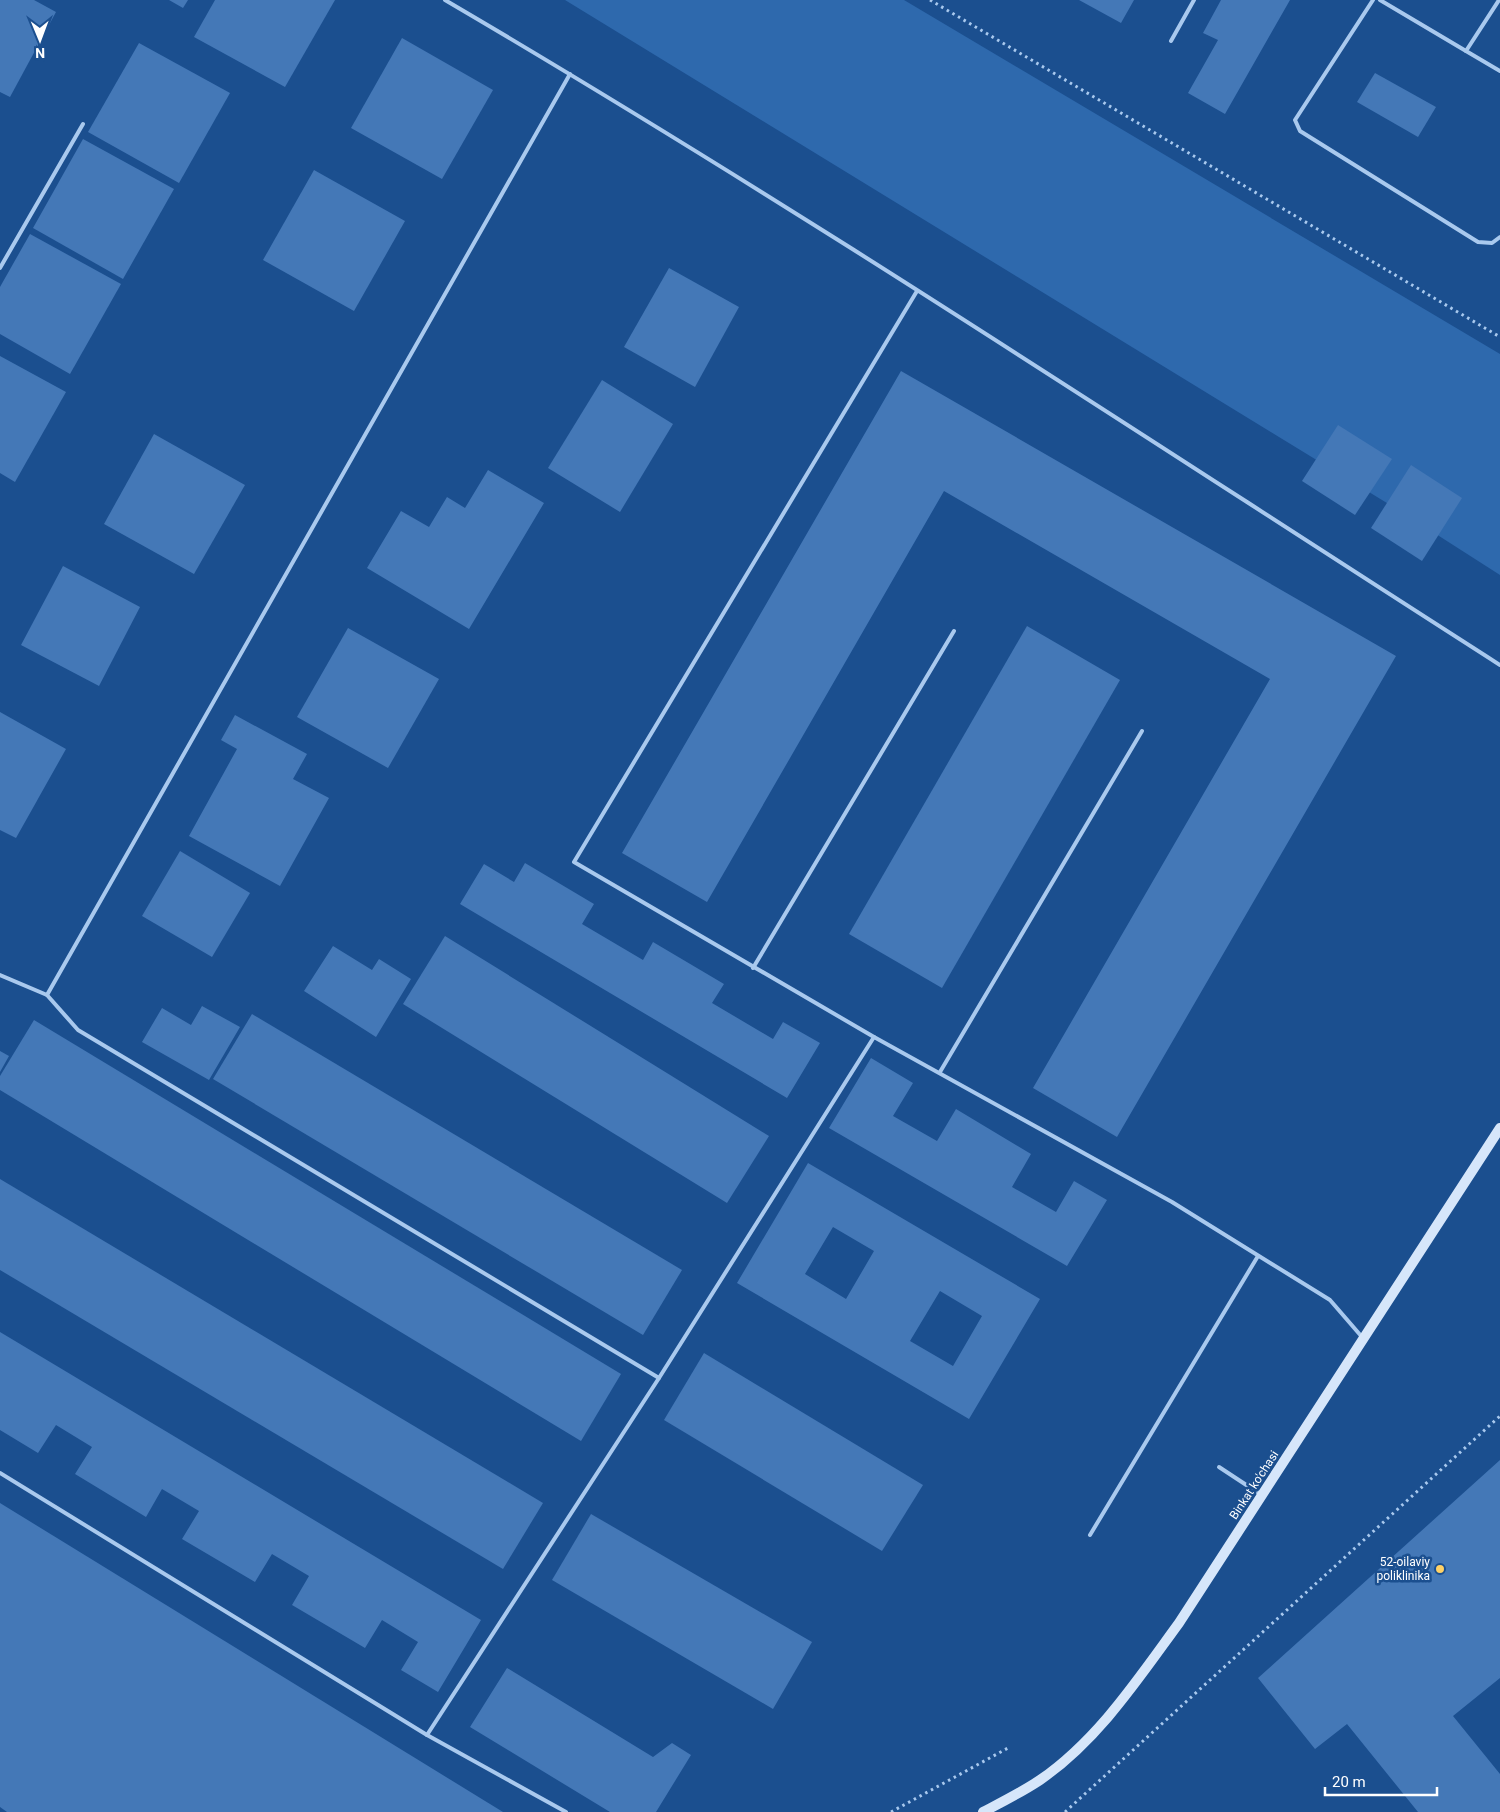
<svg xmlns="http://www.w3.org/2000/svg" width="1500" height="1812" font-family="Roboto,sans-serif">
<rect width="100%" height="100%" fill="#1b4f8f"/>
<path fill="#2e69ad" d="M565,0h339l596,354v221l-100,-64z"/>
<g fill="#4478b7" fill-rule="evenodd">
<path d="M0,0h34l22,12 -46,85 -10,-5z"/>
<path d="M169,0h19l-5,8z"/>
<path d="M215,0h120l-50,87 -91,-50z"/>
<path d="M1079,0h55l-13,23z"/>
<path d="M1221,0h69l-65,114 -37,-21 30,-53 -15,-7z"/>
<path d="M402,38l91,52 -51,89 -91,-51z"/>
<path d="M139,43l91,50 -51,90 -91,-51z"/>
<path d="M1375,73l61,34 -18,30 -61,-35z"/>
<path d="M83,139l91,50 -51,90 -90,-51z"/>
<path d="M314,170l91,51 -51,90 -91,-51z"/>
<path d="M30,234l91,50 -51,90 -70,-40v-47z"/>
<path d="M669,268l70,39 -44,80 -71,-40z"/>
<path d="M0,356l66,36 -51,90 -15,-9z"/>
<path d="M901,371l495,285 -279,481 -84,-49 237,-409 -326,-188 -237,411 -85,-49z"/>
<path d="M602,380l71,44 -53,88 -72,-44z"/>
<path d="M1338,425l54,34 -37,56 -53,-34z"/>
<path d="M154,434l91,51 -51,89 -90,-50z"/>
<path d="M1411,465l51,33 -40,63 -51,-33z"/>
<path d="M488,470l56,33 -75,126 -102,-61 34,-57 28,16 18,-30 18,11z"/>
<path d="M63,566l77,41 -41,79 -78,-41z"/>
<path d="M1027,626l93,54 -178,308 -93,-54z"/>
<path d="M348,628l91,51 -51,89 -91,-51z"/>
<path d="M0,712l66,37 -50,89 -16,-8z"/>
<path d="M235,715l72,39 -14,25 36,19 -49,88 -91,-50 48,-87 -16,-9z"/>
<path d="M180,851l70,42 -38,64 -70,-41z"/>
<path d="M525,863l69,41 -12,20 61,36 10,-18 71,42 -12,19 61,36 10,-17 37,21 -33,55 -327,-194 24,-40 30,18z"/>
<path d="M445,936l324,200 -42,67 -324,-199z"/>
<path d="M333,946l39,24 7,-11 32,20 -35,58 -72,-46z"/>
<path d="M202,1006l38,21 -31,53 -67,-38 20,-34 29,17z"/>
<path d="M252,1014l430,256 -39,65 -430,-256z"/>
<path d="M34,1020l587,354 -40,67 -581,-351v-14z"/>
<path d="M0,1051l9,5 -9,16z"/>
<path d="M871,1058l42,25 -20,33 44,25 19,-32 75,45 -19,33 44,25 18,-31 33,19 -40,66 -238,-138z"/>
<path d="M808,1163l232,136 -71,120 -232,-136zM833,1227l41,24 -28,48 -41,-25zM940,1291l42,25 -29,50 -43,-25z"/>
<path d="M0,1179l543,324 -40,66 -503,-299z"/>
<path d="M0,1332l481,288 -43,72 -37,-22 17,-28 -36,-22 -17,28 -73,-43 17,-29 -37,-22 -17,28 -73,-43 17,-28 -37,-22 -16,28 -71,-43 17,-27 -36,-22 -18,28 -38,-23z"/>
<path d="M704,1353l219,132 -41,66 -218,-131z"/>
<path d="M1500,1460v218l-47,38 47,58v38h-82l-71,-88 -32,25 -57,-71z"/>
<path d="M0,1503l503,309h-496l-7,-5z"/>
<path d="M591,1514l221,128 -39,67 -221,-129z"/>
<path d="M507,1668l146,89 19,-14 19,12 -35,57h-46l-140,-85z"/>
</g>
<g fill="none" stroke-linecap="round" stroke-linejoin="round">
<g stroke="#a9c9ee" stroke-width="3" stroke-dasharray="2.5 4" stroke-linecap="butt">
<path d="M930,0l570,337"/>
<path d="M891,1812l117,-64"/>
<path d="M1065,1812l435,-396"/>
</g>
<g stroke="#a9c9ee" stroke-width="4">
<path d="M445,0c358,210 705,441 1055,665"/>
<path d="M1373,0l-78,120 5,11 178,111 14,1 8,-6"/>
<path d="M1380,0l86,51"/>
<path d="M1499,0l-33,51 34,20"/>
<path d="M1171,41l23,-41"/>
<path d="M0,268l83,-144"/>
<path d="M753,968l201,-337"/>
<path d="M0,975l47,20 523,-921"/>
<path d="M47,995l31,35 581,348"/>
<path d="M874,1037l298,165 158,98 32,37"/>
<path d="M940,1072l202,-341"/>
<path d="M1219,1467l41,27"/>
<path d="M0,1473l427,262 139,77"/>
<path d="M1090,1535l168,-279"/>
<path d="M427,1735l232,-357 215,-341 -300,-175 343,-571"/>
</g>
<path stroke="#d6e6fa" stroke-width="10" d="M983,1812c19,-10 39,-20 57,-32 58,-40 98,-101 139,-157l321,-495"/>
</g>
<circle fill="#ffd166" stroke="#1b4f8f" stroke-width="2" cx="1440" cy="1569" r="5"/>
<g text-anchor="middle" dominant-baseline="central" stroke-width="5" stroke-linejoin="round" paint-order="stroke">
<g font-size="12" fill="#fff" stroke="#1b4f8f">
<text transform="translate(1254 1485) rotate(-57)">Binkat ko'chasi</text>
</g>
<g font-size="12" fill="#fff" stroke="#1b4f8f" text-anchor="end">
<text x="1430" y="1562">52-oilaviy<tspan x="1430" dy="14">poliklinika</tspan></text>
</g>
</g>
<g transform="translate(40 40) rotate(179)" stroke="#1b4f8f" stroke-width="4" paint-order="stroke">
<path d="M0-4L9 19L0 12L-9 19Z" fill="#ffffff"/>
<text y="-8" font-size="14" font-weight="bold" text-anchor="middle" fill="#ffffff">N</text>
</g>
<path d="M1325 1787v8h112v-8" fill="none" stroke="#ffffff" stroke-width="2.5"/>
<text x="1332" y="1787" font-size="15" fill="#ffffff" stroke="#1b4f8f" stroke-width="4" paint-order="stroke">20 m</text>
</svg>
